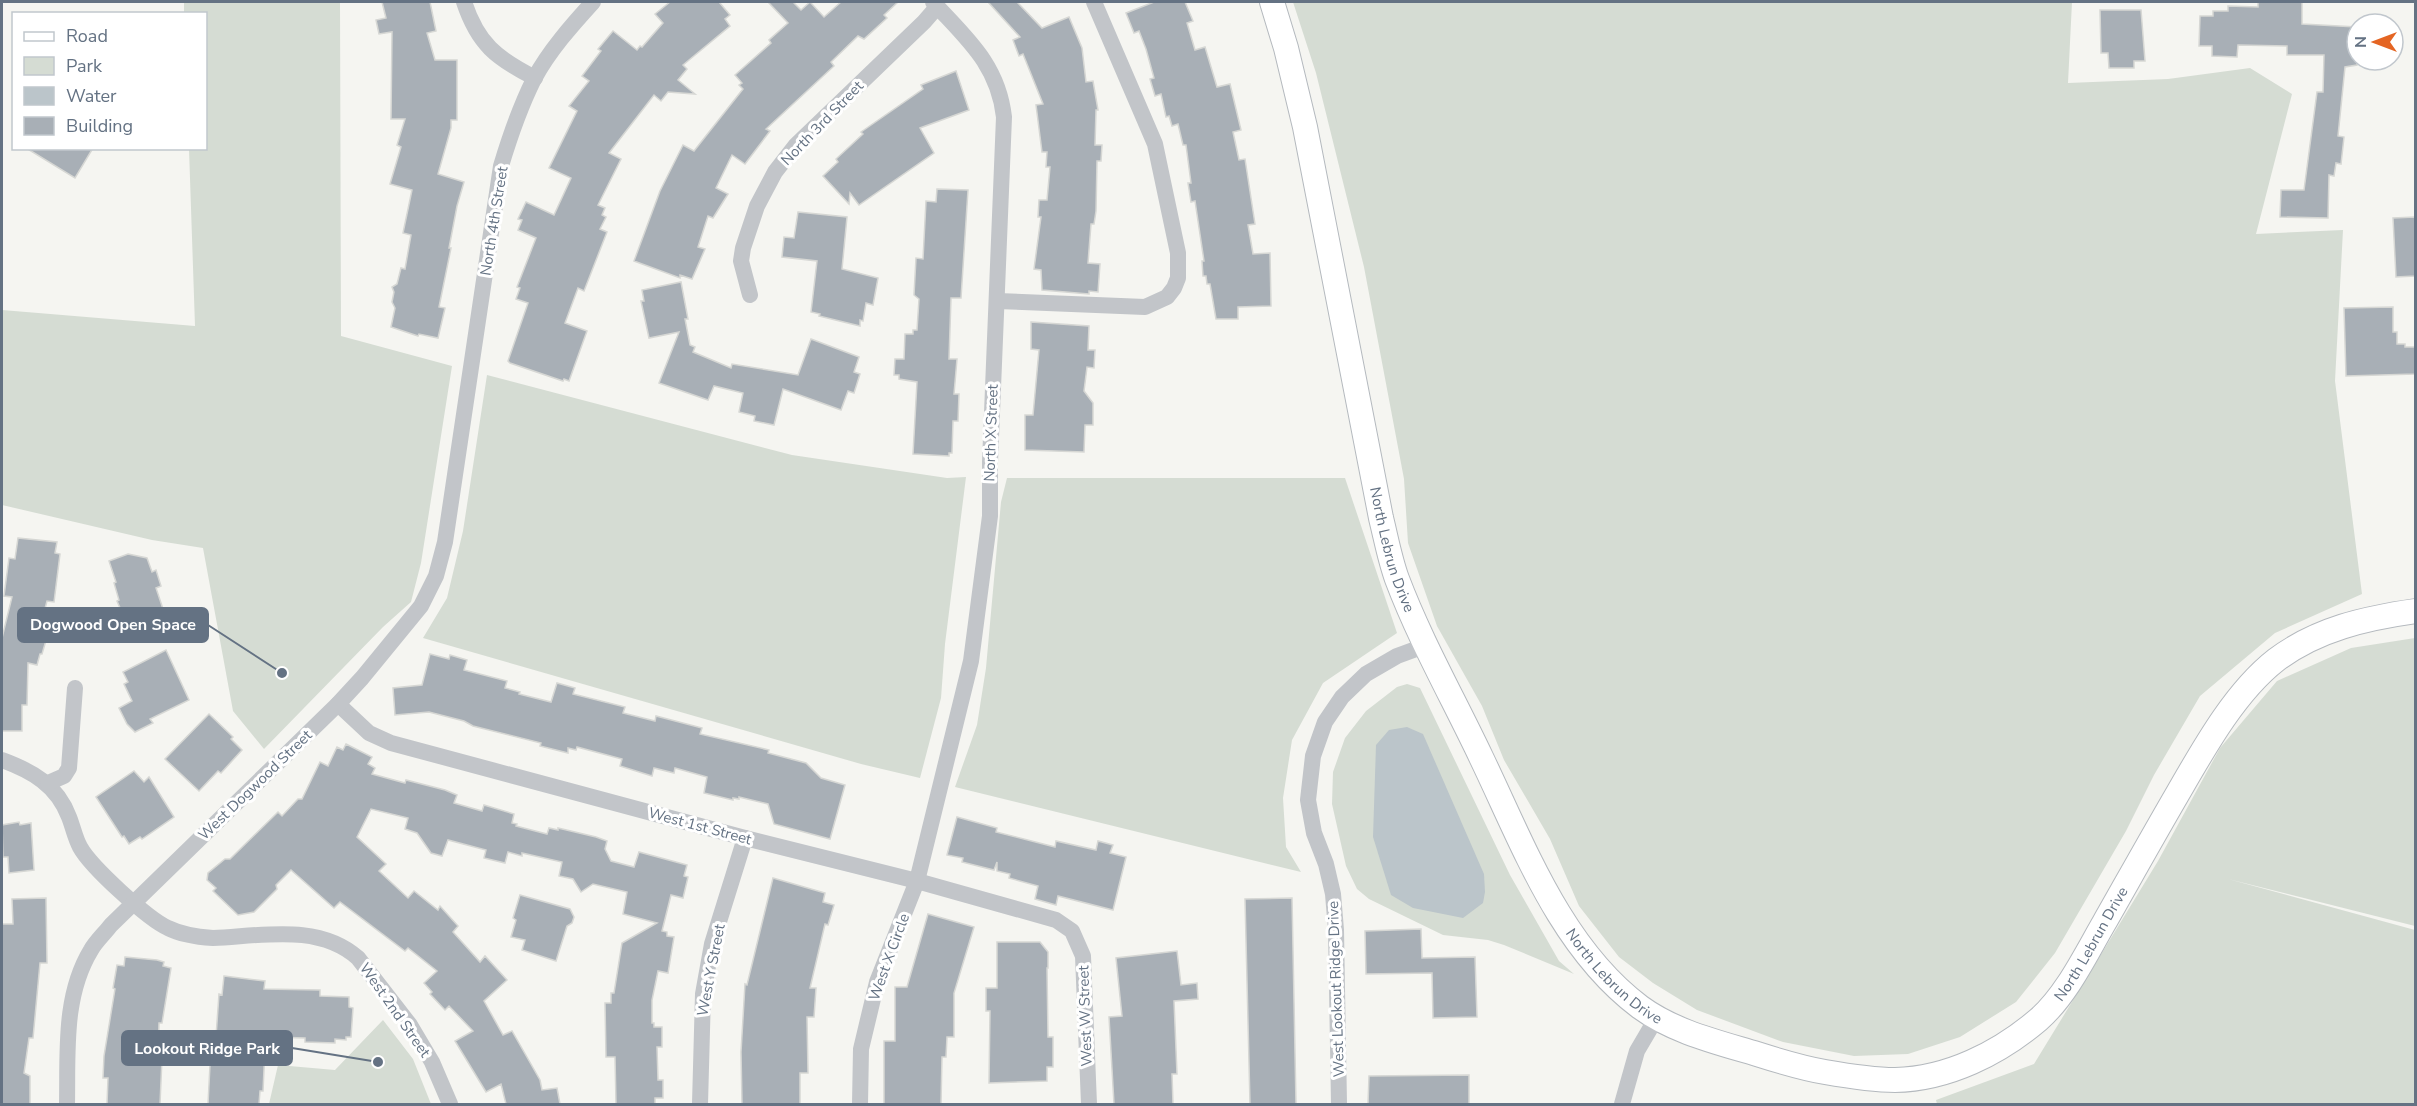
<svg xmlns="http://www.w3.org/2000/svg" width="2417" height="1106" font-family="'Nunito Sans',sans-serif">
<rect width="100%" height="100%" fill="#f5f5f1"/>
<g fill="#d5dcd3">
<path d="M184,2h156l1,334 111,30 -31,197 -10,39 -28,25 -119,122 -31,-38 -30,-163 -51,-8 -150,-35v-195l193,16 -6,-177 17,-1v-134l-22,-1z"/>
<path d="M1293,2h779l-4,81 100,-4 82,-11 42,26 -36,140 87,-4 -8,151 27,213 -87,39 -75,63 -46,79 -28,56 -71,122 -39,49 -56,35 -52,17 -54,2 -71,-14 -86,-32 -44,-27 -34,-26 -40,-51 -29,-67 -46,-79 -22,-54 -45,-80 -29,-83 -4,-64 -40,-212 -48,-194z"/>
<path d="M487,375l305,80 155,23 19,-1 -21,167 -4,54 -21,80 -59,-14 -438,-126 24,-40 16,-67z"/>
<path d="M1007,478h338l52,155 -74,50 -31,57 -9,58 3,49 15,25 -346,-85 22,-62 9,-57 15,-166z"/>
<path d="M2415,638v288l-187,-47 187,51v174h-478l-1,-4 98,-36 124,-203 62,-113 57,-67 74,-33z"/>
<path d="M1407,684l13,4 90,187 49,86 15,13 -70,-29 -16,-5 -45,-5 -74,-36 -12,-10 -11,-23 -14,-62 1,-32 12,-34 21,-27 31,-24z"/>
<path d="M383,1020l30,39 18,45h-162l9,-39 57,5z"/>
</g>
<path fill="#bbc5ca" d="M1407,727l16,7 61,140 1,18 -2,11 -20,15 -50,-10 -22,-13 -18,-58 3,-92 13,-15z"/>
<g fill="#a8afb6" stroke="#d6d7d4" stroke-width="1.5">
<path d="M382,2h48l6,29 -9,2 8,27h22v60h-6v8l-13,46 26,8 -7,24 -8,42h2l-12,59 6,1 -7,30 -19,-4 -1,2 -27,-9 4,-19 -3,-6 2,-10 -2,-5 5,-3 4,-16 4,1 6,-34 -8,-2 9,-43 -22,-6 11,-37 -4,-2 8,-26h-14l1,-87 -13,2 -3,-14 10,-2z"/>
<path d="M670,2h49l11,13 -5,4 5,7 -47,39 4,4 -9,11 17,14 -27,-2 -7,9 -7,-6 -45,58 12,6 -23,46 7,3 -3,7 4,2 -6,12 7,3 -23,59 -6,-3 -13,35 22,8 -18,50 -5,-2 -1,2 -53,-18 -2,-2 20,-58 -12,-4 4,-11 -3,-1 19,-49 -18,-8 4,-10 -4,-1 8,-17 28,13 17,-37 -22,-10 28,-57 -8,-5 20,-25 -7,-5 19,-25 -3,-2 15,-18 24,19 3,-4 2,1 21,-24 -8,-9z"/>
<path d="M768,2h25l8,8 9,-8 14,15 17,-15h57l-14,13 3,3 -23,21 -6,-3 -27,26 3,4 -68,63 4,2 -25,33 -13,-9 -16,33 12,6 -15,24 -5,-2 -10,31 7,2 -13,30 -12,-4v3l-46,-17 26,-70 23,-46 11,6 49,-62 -4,-4 3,-2 -7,-8 36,-32 -2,-3 19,-17z"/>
<path d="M988,2h29l25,26 27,-11 13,31 4,34 7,-1 5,29h-2l-1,35h7l-1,16h-4l-1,50 -2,13h-3l-3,39 12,1 -2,28 -9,-1v3l-47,-4 -1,-20 -7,-1 7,-52h-3l1,-17h8l3,-33h-4l1,-15h-5l-6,-47 7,-1 -20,-50 -4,2 -6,-16 7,-3z"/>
<path d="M1154,2h31l8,19 -6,2 8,27 10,-3 12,40 13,-3 11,46 -8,2 6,28 6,-1 10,65 -7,1 5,29 17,-1 1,53 -33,1v12h-22l-6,-35h-3l-1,-8h-3l-1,-15h2l-9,-60 -4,1 -3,-19h3l-5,-38h-3l-5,-21 -6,2 -3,-10 -3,1 -5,-23 -6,2 -5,-17 4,-1 -8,-29 -7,-18 -5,2 -8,-20z"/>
<path d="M2258,2h44v22l55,3v38l-12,2 -7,69 6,1 -3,27 -5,-1 -2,13 -5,-1 -1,43 -48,-1 1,-27h23l13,-98h6l1,-37h-37v-9l-49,-1 -1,12 -25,-1v-10h-13l1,-30h13v-5h15v-5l30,1z"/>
<path d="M2100,10h41l4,51h-11v7h-25l-1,-15h-7z"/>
<path d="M956,71l13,39 -49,18 14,25 -75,52 -9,-12 -1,11 -26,-28 15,-14 -2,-3 27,-25 -2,-2 62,-43 -2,-4z"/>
<path d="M26,148h67l-18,30z"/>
<path d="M937,189l31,1 -7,108h-10l-2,61h8l-3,35h5l-1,27h-5l-1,32h-3v3l-36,-2 4,-72 -18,-3v-4h-5l1,-16h9l1,-25h8v-4h4l2,-31 -5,-4 2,-37 7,1 3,-58 10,1z"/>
<path d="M798,212l49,5 -5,52 36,9 -5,27 -7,-2 -3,18 -3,-1v6l-41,-10 1,-2 -9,-2 6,-51 -35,-4 2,-20 10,1z"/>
<path d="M2415,217v59l-19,1 -3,-59z"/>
<path d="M681,282l7,37h-3l5,26 5,2 -2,5 38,16 1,-4 66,11 13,-36 48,18 -5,15 6,2 -6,19 -6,-2 -7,19 -58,-21 -9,36 -20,-4 1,-5 -16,-4 4,-19 -29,-7 -6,14 -49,-17 20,-51 -30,6 -8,-37h3l-2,-11z"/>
<path d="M2393,307v25h4v12h8v3h10v27l-69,2 -2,-68z"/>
<path d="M1031,322l58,4 -1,24h7l-1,18 -7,-1 -3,24 9,12v22h-8l-1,27 -59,-2v-35h8l6,-65 -8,-1z"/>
<path d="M18,538l39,4 -2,11 5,1 -6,48 -7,-1 -8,30h3l-1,4 6,2 -5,17h-2l-3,11 -9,-2 -1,42h-5v26h-20v-93l10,-41 -8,-1 5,-38 6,1z"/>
<path d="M128,554l19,4 5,14 4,-2 5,16 -5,2 7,21 -8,2 3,10 -28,9 -13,-29 2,-1 -5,-17 2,-1 -7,-21z"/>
<path d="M166,650l23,50 -39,19 3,4 -18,9 -8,-8 -8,-16 13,-7 -8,-17 4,-2 -5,-10z"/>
<path d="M430,654l19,5 1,-4 17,5 -3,10 43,11 -2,7 15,4 -1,2 32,8 6,-19 18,5 -2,6 52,13 -2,6 32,8 1,-5 46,12 -2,6 69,16 -1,3 38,10 15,15 24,7 -15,54 -56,-15 -6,-20 -29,-7v2l-6,-1v2l-29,-7 3,-16 -32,-9 -1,5 -20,-5 -2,8 -32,-10 2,-7 -45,-12 -1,3 -8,-2v5l-28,-7 1,-3 -68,-17 -9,-5 -35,-9 -34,3 -2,-27 29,-3z"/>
<path d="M209,714l24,23 -2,2 11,11 -21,23 -3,-2 -19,20 -34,-32z"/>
<path d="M346,744l26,13 -4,7 7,4 -3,6 33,9 1,-3 39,10 12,5 -3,8 28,8 2,-6 30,9 -2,9 5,1 -1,2 31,8 2,-6 9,2v-2l38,9 11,4 -2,8 6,12 23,6 5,-15 48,13 -3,11 4,1 -5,21 -12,-3 -9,36 5,1v4l7,1 -6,36 -10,-2 -6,29v23h2v4h8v20h-5l1,33h5v18h-8v6h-39l-1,-47h-9l-1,-54h6v-10h3l8,-50 35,-20 -34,-9 4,-22 -34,-8 -12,8 -8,-13 -14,-3 3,-14 -40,-9v3l-14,-4 -3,11 -21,-5 2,-8 -38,-10 -6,16 -11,-3 -14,-20 -12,-4 3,-11 -37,-9 -14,28 29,27 -7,7 29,27 6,-7 24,19 2,-4 18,20 -5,6 27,30 5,-6 22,24 -23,21 19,34 9,-4 28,49 2,10 15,-2 3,16h-54l-5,-20 -15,8 -31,-51 18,-10 -24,-25 -4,4 -15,-16 2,-2 -8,-9 13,-12 -29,-23 -3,3 -65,-49 -6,6 -43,-38 -15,15 1,4 -23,23 -16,3 -25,-24 3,-3 -9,-8 1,-7 17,-14h5l48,-47 4,4 16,-17h4l18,-37 8,4 9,-19 6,3z"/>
<path d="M134,771l10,11 5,-5 25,40 -32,22 -2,-2 -11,7 -5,-8 -2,1 -26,-40z"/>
<path d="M957,817l40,11 -1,4 59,15 1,-6 40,9 2,-9 15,4 -3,8 16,4 -13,53 -55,-14 -2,9 -21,-6 3,-13 -29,-8 1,-4 -13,-3v-9l-3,8 -32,-8 1,-4 -16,-3z"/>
<path d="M19,822l1,3 11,-2 3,47 -25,3 -1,-16h-5l-1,-32z"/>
<path d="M773,878l52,15 -2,9 11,3 -6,20 -3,-1 -15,64h6l-2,29h-7l1,56h-8v31h-58l-1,-52 4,-68 2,1z"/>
<path d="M520,895l50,14 4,8 -2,6 -5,3 -11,35 -34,-11 3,-10 -14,-3 5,-17 -3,-2z"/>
<path d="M46,898l1,65h-7l-7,75h-4l-5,35 6,3v28h-28v-180h11l-1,-25z"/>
<path d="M1292,898l4,206h-46l-5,-205z"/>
<path d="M928,914l46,13 -20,66v44h-7l-1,20h-4l-1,47h-57v-63h11v-54h12z"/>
<path d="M1421,929l1,29 53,-1 2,60 -44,1 -1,-45 -66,1 -1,-43z"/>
<path d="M997,942h43l8,10v16h-1l1,69h5v30h-6v14l-58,2 1,-72h-4v-23h11z"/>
<path d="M1177,951l4,34 16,-2 1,16 -24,2 3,73h-5l1,30h-59l-5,-87 13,-1 -6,-58z"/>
<path d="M125,957l32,3 7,2 -1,4 8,2 -9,55h-3l-1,35h4l-2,46h-53l1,-26h-5l1,-22 11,-67 -2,-1 4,-23 7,1z"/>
<path d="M224,976l41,5 -1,8 56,1v6l29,1v10l4,1 -2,29h-5v3l-11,-1v4l-30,-1v-4l-34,-1 -1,12 -5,-1 -2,43h-3l-1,13h-51l2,-39h4l5,-71 3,1z"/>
<path d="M1469,1075v29h-101l1,-28z"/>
</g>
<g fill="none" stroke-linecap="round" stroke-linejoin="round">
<defs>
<g id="secondary">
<path id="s1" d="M1272,2l14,46 19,79 76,391c5,20 9,42 16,61 23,61 56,119 84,178 42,87 79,190 159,250 34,25 77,35 117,47 22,7 45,14 68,18 23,4 47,8 70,8 53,-1 104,-27 143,-60 28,-24 48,-66 66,-97 25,-44 49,-87 74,-130 26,-45 57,-101 98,-133 41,-31 90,-42 140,-49"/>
</g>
</defs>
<use href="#secondary" stroke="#b4b9be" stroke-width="26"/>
<g stroke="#c2c5c9" stroke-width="16">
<path d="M464,2c14,42 32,56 71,76"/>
<path d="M750,295l-9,-34 2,-13 14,-42 18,-34 21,-27 128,-123 13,-15"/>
<path d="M997,301l148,6 22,-10 7,-9 4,-10v-25l-23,-109 -61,-142"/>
<path d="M338,704l31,29 22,10 354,95 172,43 139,39 16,11 11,25 6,148"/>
<path d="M2,760c30,11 55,25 67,57 4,10 6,21 11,30 11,20 68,72 88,81 14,7 30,9 45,10 48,-2 106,-15 145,20l52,67 22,37 18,42"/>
<path d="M48,783l16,-7 5,-8 6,-80"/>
<path d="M67,1104c1,-51 -4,-108 24,-154 5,-9 14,-17 20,-25l227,-221 24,-26 59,-72 15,-30 9,-34 56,-376c9,-30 19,-59 33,-87 15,-28 38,-54 59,-77"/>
<path d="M700,1104l3,-110 9,-50 33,-106"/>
<path d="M860,1104l1,-55 16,-67 40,-101 54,-220 19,-145v-54l14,-345c-6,-53 -38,-79 -71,-115"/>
<path d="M1339,1104l-3,-174 -3,-36 -7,-30 -12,-31 -6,-33 5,-44 12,-34 17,-25 24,-23 31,-18 30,-11"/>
<path d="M1622,1104l15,-53 20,-34"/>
</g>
<use href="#secondary" stroke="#fff" stroke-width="24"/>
</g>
<g text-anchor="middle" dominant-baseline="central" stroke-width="6" stroke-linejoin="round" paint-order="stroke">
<g font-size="15" fill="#647283" stroke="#fff">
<text transform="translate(822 123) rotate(-46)">North 3rd Street</text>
<text transform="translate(494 221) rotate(-81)">North 4th Street</text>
<text transform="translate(991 433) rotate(-88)">North X Street</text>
<text stroke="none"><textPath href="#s1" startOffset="561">North Lebrun Drive</textPath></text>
<text transform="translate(255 785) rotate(-44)">West Dogwood Street</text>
<text transform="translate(700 826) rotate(15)">West 1st Street</text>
<text stroke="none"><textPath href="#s1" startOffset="1606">North Lebrun Drive</textPath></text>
<text transform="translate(889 957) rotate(-70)">West X Circle</text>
<text transform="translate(711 970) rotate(-79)">West Y Street</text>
<text stroke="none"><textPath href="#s1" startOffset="1047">North Lebrun Drive</textPath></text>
<text transform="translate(1336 989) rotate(-92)">West Lookout Ridge Drive</text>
<text transform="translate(395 1010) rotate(55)">West 2nd Street</text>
<text transform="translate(1085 1016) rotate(-92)">West W Street</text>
</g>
</g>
<path fill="none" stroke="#647283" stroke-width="2" d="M282 673L208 625M378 1062L292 1048"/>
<g fill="#647283" stroke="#fff" stroke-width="2">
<circle cx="282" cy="673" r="6"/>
<circle cx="378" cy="1062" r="6"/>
</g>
<g fill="#647283" stroke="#647283" stroke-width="2">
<rect x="18" y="608" width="190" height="34" rx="6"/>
<rect x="122" y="1031" width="170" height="34" rx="6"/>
</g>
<g font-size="16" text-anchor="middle" font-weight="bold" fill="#fff">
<text x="113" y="630">Dogwood Open Space</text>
<text x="207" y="1054">Lookout Ridge Park</text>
</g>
<rect width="2417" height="1106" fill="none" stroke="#647283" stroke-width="6"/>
<rect x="12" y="12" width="195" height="138" fill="#ffffff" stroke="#c1c7cd" stroke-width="1.5"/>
<rect x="24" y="32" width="30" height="9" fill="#ffffff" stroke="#c1c7cd" stroke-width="1.5"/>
<text x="66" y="42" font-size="18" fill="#647283">Road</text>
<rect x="24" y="57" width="30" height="18" fill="#d5dcd3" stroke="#c1c7cd" stroke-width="1.5"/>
<text x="66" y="72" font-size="18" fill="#647283">Park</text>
<rect x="24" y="87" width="30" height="18" fill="#bbc5ca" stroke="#c1c7cd" stroke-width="1.5"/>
<text x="66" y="102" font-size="18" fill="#647283">Water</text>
<rect x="24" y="117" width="30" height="18" fill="#a8afb6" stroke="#c1c7cd" stroke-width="1.5"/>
<text x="66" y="132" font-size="18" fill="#647283">Building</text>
<g transform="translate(2375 42) rotate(270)"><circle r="28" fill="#ffffff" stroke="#c1c7cd" stroke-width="1.5"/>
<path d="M0-4.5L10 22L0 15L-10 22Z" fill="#e46523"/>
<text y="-9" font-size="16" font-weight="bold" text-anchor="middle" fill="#647283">N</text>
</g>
</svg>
